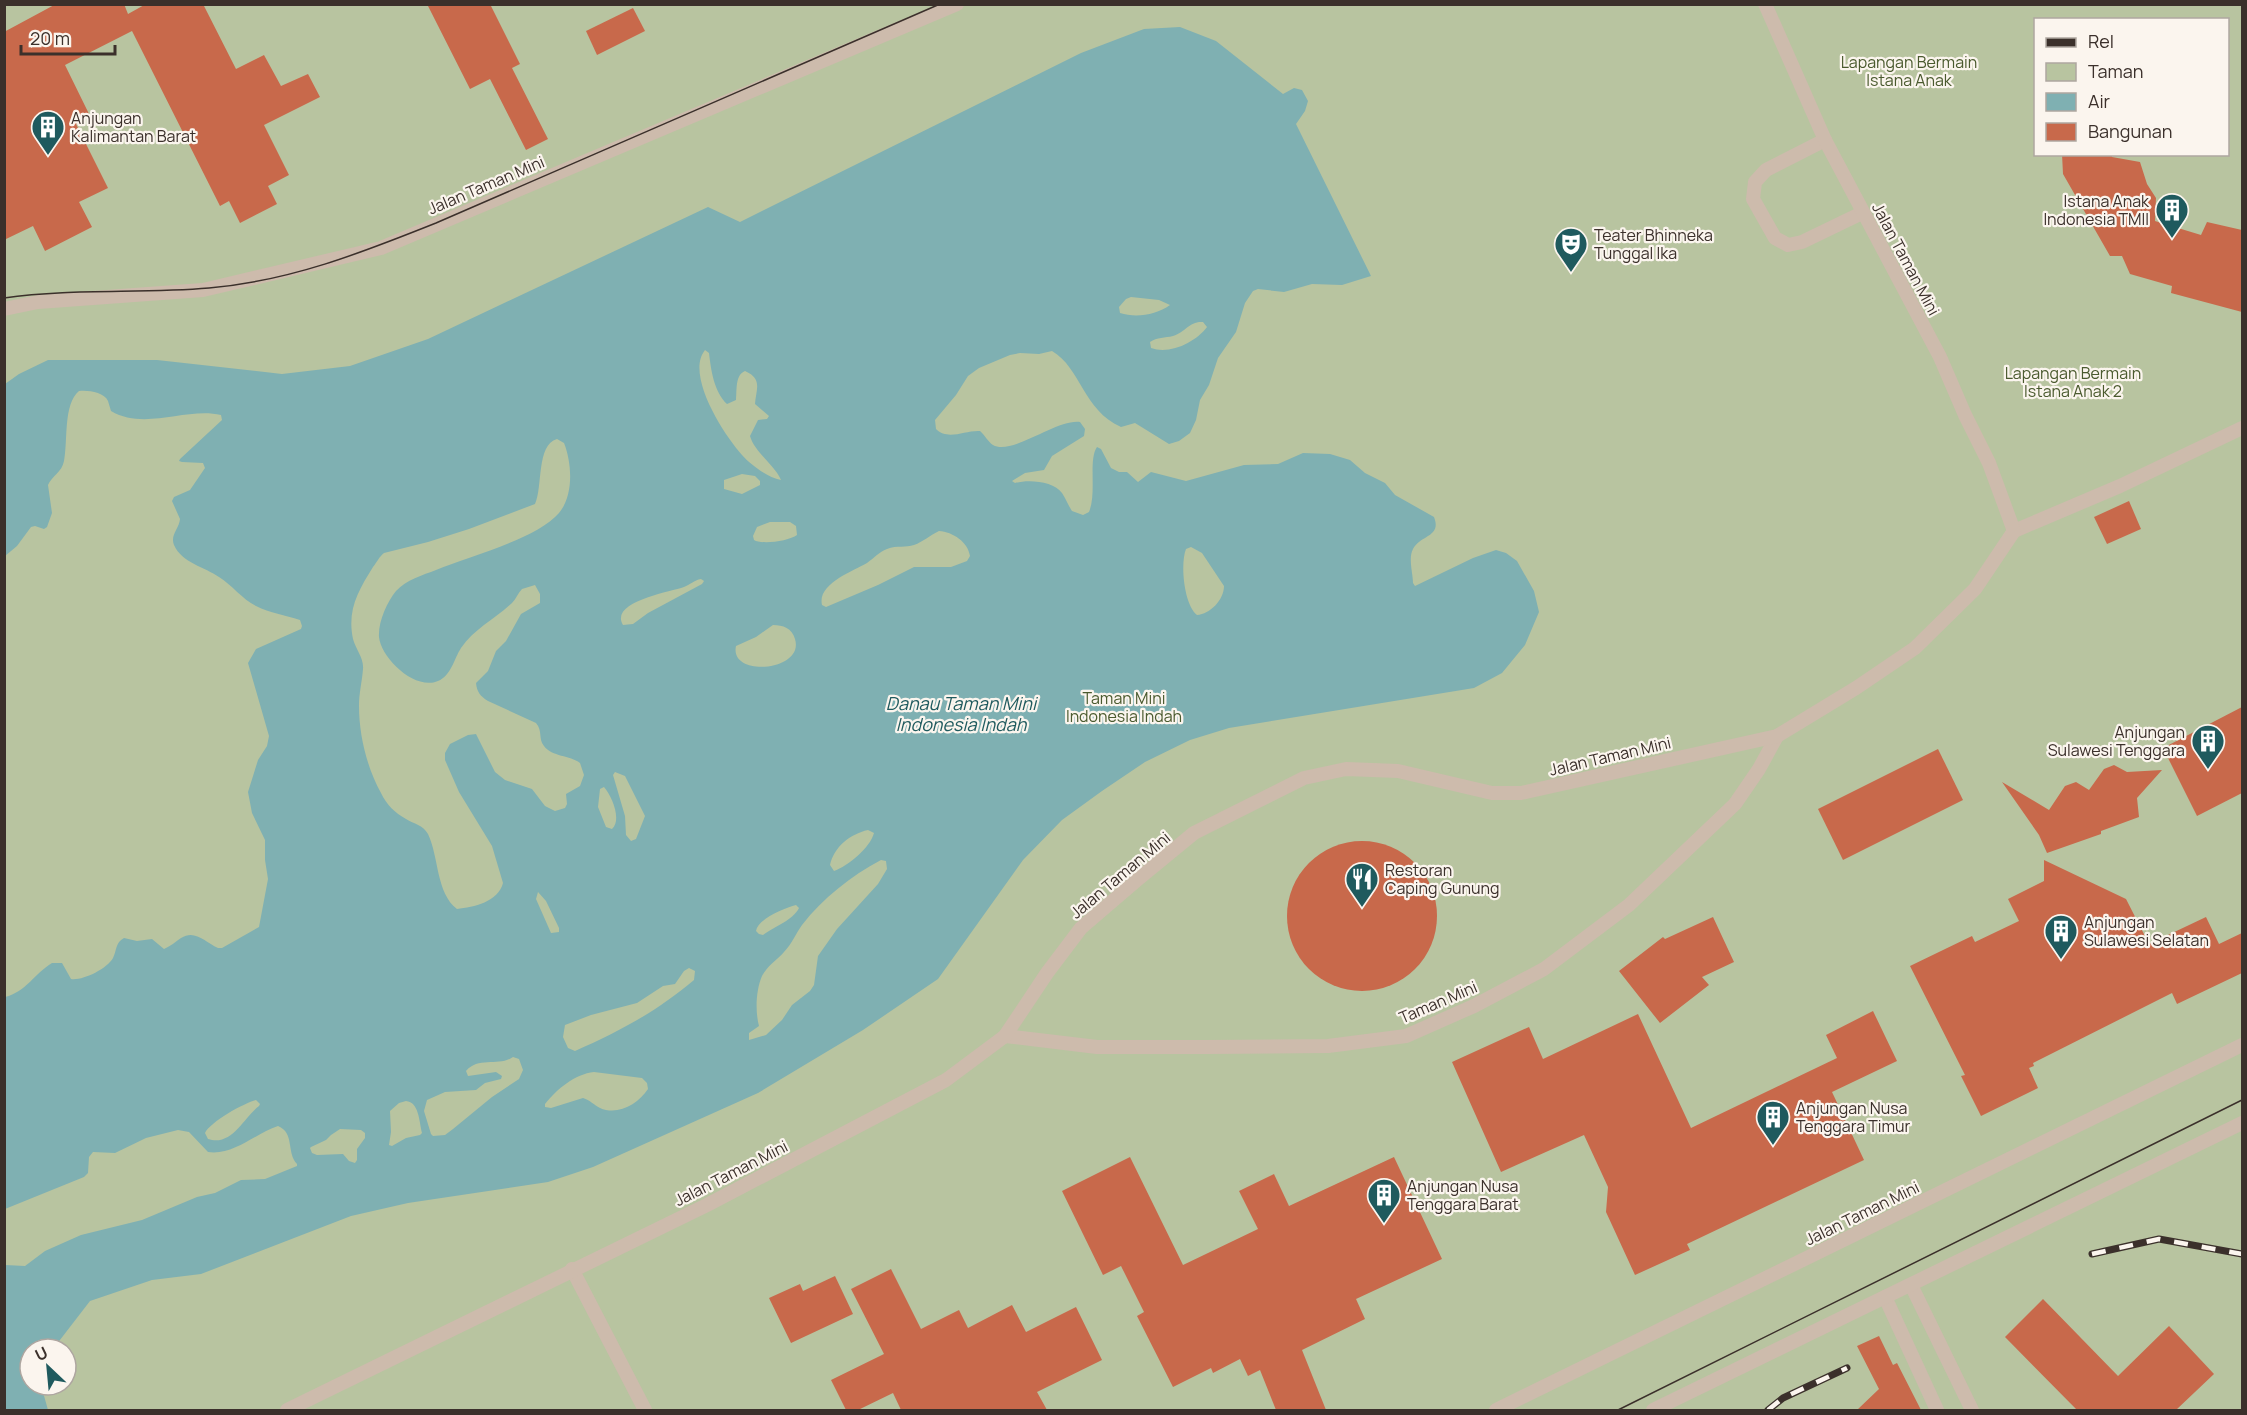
<svg xmlns="http://www.w3.org/2000/svg" width="2247" height="1415" font-family="Manrope,sans-serif">
<rect width="100%" height="100%" fill="#f4ebe1"/>
<path fill="#b8c4a0" fill-rule="evenodd" d="M5,5h2237v1405h-2237zM2036,20h192v134h-192zM30,1349h36v36h-36z"/>
<path fill="#7fb0b2" fill-rule="evenodd" d="M1180,27l36,14 67,53 11,-6 8,2 6,11 -3,10 -9,13 75,152 -29,9 -30,-1 -28,8 -26,-3 -5,2 -8,12 -9,29 -18,26 -9,27 -9,15 -4,20 -6,13 -11,8 -10,3 -34,-21 -14,4c-38,-17 -40,-59 -69,-76l-13,3 -19,-1 -10,2 -31,13 -11,8 -12,19 -21,25 1,9c12,12 29,1 44,2 5,4 8,11 13,14 19,11 63,-26 87,-23l5,7 -1,7 -32,20 -8,14 -19,3 -13,8 3,2c13,-4 39,-2 47,10 4,6 6,12 10,18l11,4 6,-3c8,-19 -1,-52 8,-65l4,2 10,19 8,4h8l11,10 13,-10 35,9 58,-16 34,-1 25,-11 27,1 20,6 15,13 20,10 10,12 39,22c8,20 -14,18 -21,32 -5,9 0,25 0,34l2,3 58,-28 23,-8 10,3 11,8 17,30 5,21 -14,33 -23,28 -28,15 -245,40 -39,12 -45,22 -43,29 -40,29 -39,40 -85,119 -75,51 -105,63 -165,74 -45,15 -140,21 -57,13 -150,58 -49,6 -62,21 -37,48h-23v36h11l7,25h-43v-145l20,1 20,-15 36,-16 61,-15 55,-23 18,-4 26,-13 24,-1 32,-13v-2c-11,-12 -2,-31 -19,-38 -22,7 -45,30 -70,26l-19,-20 -11,-2 -32,8 -31,15 -22,-1 -4,5 -1,16 -4,4 -79,32v-212c21,-5 30,-24 47,-34h10l9,16c11,2 36,-10 42,-21 4,-8 2,-15 11,-20l13,3 15,-2 12,10c7,-3 11,-7 17,-11 14,-9 24,4 37,10h4l37,-21 9,-48 -3,-19v-20l-13,-27 -4,-21 10,-32 9,-14 2,-10 -21,-73 8,-14 45,-20 1,-3 -2,-6c-15,-5 -30,-7 -44,-14 -14,-7 -24,-21 -37,-29 -14,-10 -37,-14 -45,-32 -4,-10 5,-16 6,-26l-8,-18 2,-4 16,-7 15,-22 -2,-5 -21,-1 -3,-1 1,-2 42,-39 -1,-5c-35,-8 -76,16 -110,-4 -1,-3 -2,-7 -3,-10 -4,-9 -20,-11 -29,-10 -16,13 -11,51 -15,70 -2,11 -12,15 -16,24l4,28 -5,14 -3,2 -9,-3 -4,1 -14,19 -12,10v-172l14,-10 29,-14h109l125,14 68,-8 78,-27 280,-132 32,15 341,-169 63,-24zM1131,297l28,3 11,5c-14,10 -34,13 -50,8l-1,-6 7,-8zM1203,322l4,5c-11,15 -37,28 -56,21l-1,-6c7,-5 15,-4 23,-6 13,-4 16,-15 30,-14zM705,350l4,3c2,17 5,39 18,51l9,-4c1,-10 -1,-25 9,-29 18,8 11,18 10,33l14,12 -2,3 -9,1 -8,16c5,17 24,28 31,44 -14,-3 -30,-15 -39,-25 -18,-20 -57,-80 -37,-105zM557,439l7,4c8,20 10,52 -5,70 -22,26 -89,43 -123,57 -13,5 -30,10 -40,21 -9,11 -18,31 -17,46 2,21 36,54 59,44 13,-5 16,-22 23,-33 13,-19 34,-29 51,-45 4,-4 6,-10 10,-14l13,-4 5,9v9l-19,11 -15,27 -10,10 -8,20 -12,12c1,9 4,13 12,18l48,22c7,8 2,16 8,23 8,11 26,9 36,17l4,12 -4,11 -14,8 1,10 -2,4 -10,3 -10,-5 -13,-17 -27,-9 -10,-8 -19,-38 -8,1 -18,9 -5,9v7l14,32 33,54 11,37c-5,19 -29,24 -46,26 -21,-16 -18,-52 -29,-75 -5,-9 -14,-10 -22,-15 -11,-6 -20,-15 -25,-26 -14,-25 -22,-58 -22,-87 0,-13 3,-24 4,-37 1,-11 -7,-19 -10,-30 -6,-29 5,-48 20,-72 4,-5 6,-10 11,-14l44,-11 41,-13 66,-25c8,-17 1,-59 22,-65zM742,474l13,2 5,5v4l-18,9 -18,-5v-9zM770,522h20l6,4 1,9c-8,6 -35,10 -43,5l-1,-4 4,-9zM939,531c14,1 29,11 31,25l-3,5 -16,6h-37l-36,18 -52,22 -4,-2c-5,-21 31,-34 45,-42 7,-5 12,-11 20,-14 10,-4 19,-1 27,-4 9,-3 16,-10 25,-14zM1191,547l11,6 22,33c0,14 -14,28 -27,29 -13,-10 -17,-51 -11,-66zM701,579l3,2 -2,3 -54,29 -15,11 -10,1c-14,-23 46,-33 61,-38 6,-2 10,-7 17,-8zM773,625c10,0 19,3 22,14 10,32 -66,39 -59,7l20,-9zM615,772l10,4 20,40 -9,23 -5,2 -5,-6 -1,-19 -12,-41zM604,787c8,9 18,33 8,42l-6,-2 -8,-20 2,-18zM868,830l6,3c-4,15 -26,33 -40,38l-4,-6c4,-18 20,-31 38,-35zM881,860l5,1 1,8 -9,15 -41,45 -19,27 -4,29 -4,6 -18,14 -10,15 -16,15 -17,5v-7l10,-7c-4,-15 -3,-36 3,-50 5,-10 15,-16 22,-24 8,-8 12,-19 18,-27 21,-27 49,-49 79,-65zM538,892l8,9 13,27v4l-8,1 -15,-34zM796,905l3,3c-6,12 -25,19 -36,27l-4,-1 -3,-3c2,-12 28,-23 40,-26zM689,968l6,3 -1,9c-38,32 -74,51 -119,71l-7,-3 -5,-11 2,-12 26,-10 46,-12 26,-17 12,-2 9,-13zM513,1057l6,2 4,11 -4,9 -27,18 -39,32 -8,6 -12,1 -2,-2 -7,-23 3,-11 18,-8 31,-2 9,-7 16,-4 1,-3 -6,-4 -28,4 -2,-5c13,-15 33,-4 47,-14zM594,1072l48,6 5,5 1,6c-10,15 -30,27 -48,19 -6,-3 -10,-8 -17,-10l-32,10 -6,-1v-3c12,-15 30,-30 49,-32zM256,1100l4,4 -1,2c-15,11 -27,41 -51,33l-3,-6c5,-11 39,-30 51,-33zM406,1101c13,1 13,20 16,32l-2,2 -14,3 -14,8 -3,-1 2,-13 -1,-21 9,-8zM340,1129l21,1 4,3v5l-8,11v11l-2,3 -6,-2 -6,-7 -26,1 -5,-2 -2,-5 1,-1 15,-7 5,-5z"/>
<g fill="#c8694b">
<path d="M56,4h68l4,10 18,-10h57l33,65 28,-14 17,31 27,-12 12,23 -56,28 25,50 -21,11 9,18 -37,19 -11,-22 -9,5 -88,-175 -67,34 25,51 -14,8 32,64 -29,14 13,25 -47,24 -12,-25 -29,14v-208z"/>
<path d="M427,4h63l30,60 -8,4 36,71 -22,11 -36,-71 -20,10z"/>
<path d="M633,8l12,23 -48,24 -11,-24z"/>
<path d="M2062,154h49l1,3 28,5 7,22 9,14 -1,23 46,14 6,-13 35,8v82l-71,-19 1,-7 -42,-12 -8,-18h-12l-47,-82z"/>
<path d="M2129,501l12,28 -34,15 -13,-27z"/>
<path d="M2242,707v86l-45,23 -34,-68z"/>
<path d="M1938,749l25,51 -120,60 -25,-51z"/>
<path d="M2114,765l13,7 35,-2 -25,28 2,19 -38,14v3l-54,19 -8,-18 -37,-53 47,28 16,-24 11,-4 13,8 15,-21z"/>
<circle cx="1362" cy="916" r="75"/>
<path d="M2044,860l82,39 23,45 57,-27 13,27 23,-11v40l-65,31 -5,-11 -139,70 1,3 -5,2 9,20 -57,28 -20,-40 4,-1 -55,-109 62,-30 3,6 44,-21 -11,-22 36,-18z"/>
<path d="M1713,917l21,45 -32,15 7,8 -49,38 -41,-52 44,-34 2,2z"/>
<path d="M1873,1011l24,50 -65,31 32,68 -177,84 3,6 -55,25 -29,-63 2,-25 -24,-52 -83,37 -49,-110 77,-35 14,32 95,-45 53,114 146,-70 -11,-23z"/>
<path d="M1130,1157l53,108 75,-36 -19,-38 35,-17 15,32 105,-49 48,102 -86,40 9,20 -63,31 24,60h-50l-16,-40 -12,6 -8,-17 -27,14 -2,-5 -38,19 -36,-71 7,-4 -23,-46 -18,9 -41,-84z"/>
<path d="M891,1269l30,60 38,-19 9,18 44,-23 14,27 50,-25 26,53 -65,32 10,18h-146l-8,-17 -35,17h-12l-15,-30 53,-26 -33,-65z"/>
<path d="M835,1276l18,38 -62,29 -22,-45 31,-14 3,7z"/>
<path d="M2043,1299l75,77 51,-50 45,48 -38,36h-99l-72,-73z"/>
<path d="M1879,1336l14,29 4,-2 24,47h-64l22,-21 -22,-43z"/>
</g>
<g fill="none" stroke-linecap="round" stroke-linejoin="round">
<g stroke="#cdbbac" stroke-width="14">
<path d="M1825,140l-59,30 -11,12 -2,17 22,39 13,7 14,-3 60,-29"/>
<path d="M4,309l34,-7 165,-12 178,-42 576,-244"/>
<path d="M2014,531l106,-45 122,-58"/>
<path d="M1005,1036l92,11h108l123,-1 78,-10 68,-30 70,-37 85,-64 106,-101 24,-35 18,-33"/>
<path d="M572,1269l73,141"/>
<path d="M1911,1285l61,125"/>
<path d="M1885,1297l52,113"/>
<path d="M287,1410l420,-205 239,-125 59,-44 42,-63 34,-45 56,-48 57,-47 110,-55 42,-9 52,2 94,22h29l256,-57 79,-48 59,-40 60,-59 39,-58 -25,-68 -24,-48 -25,-58 -115,-217 -60,-136"/>
<path d="M1496,1410l746,-365"/>
<path d="M1653,1410l589,-287"/>
</g>
<g stroke="#3b302b" stroke-width="1.5">
<path d="M4,298c68,-10 137,-4 205,-10 81,-7 152,-35 227,-65l504,-219"/>
<path d="M1618,1410l624,-310"/>
</g>
<defs>
<g id="rail">
<path d="M2092,1254l67,-15 83,15"/>
<path d="M1768,1410l15,-12 64,-30"/>
</g>
</defs>
<use href="#rail" stroke="#3b302b" stroke-width="7"/>
<use href="#rail" stroke="#fbf5ee" stroke-width="4.5" stroke-dasharray="14" stroke-linecap="butt"/>
</g>
<defs>
<symbol id="building-pin" viewBox="-11 -11 22 30"><path d="M0 17L-7.5 6A9.5 9.5 0 1 1 7.5 6Z" fill="#1f5a5e" stroke="#fbf5ee"/><path d="M-4-6H4V6H1V3H-1V6H-4ZM-2.5-4.3h1.7v1.8h-1.7ZM.8-4.3h1.7v1.8H.8ZM-2.5-1h1.7V.8h-1.7ZM.8-1h1.7V.8H.8Z" fill="#fff"/></symbol>
<symbol id="theatre-pin" viewBox="-11 -11 22 30"><path d="M0 17L-7.5 6A9.5 9.5 0 1 1 7.5 6Z" fill="#1f5a5e" stroke="#fbf5ee"/><path d="M-5-5.5Q0-4 5-5.5V0Q5 5 0 6Q-5 5-5 0ZM-3.3-2.5H-1v1.5H-3.3ZM1-2.5H3.3v1.5H1ZM-2.8 1Q0 5.5 2.8 1Z" fill="#fff"/></symbol>
<symbol id="restaurant-pin" viewBox="-11 -11 22 30"><path d="M0 17L-7.5 6A9.5 9.5 0 1 1 7.5 6Z" fill="#1f5a5e" stroke="#fbf5ee"/><path d="M-5-6h1v4h1v-4h1v4h1v-4h1v5L-1.5 .5V6h-2V.5L-5-1ZM5-6V6H3V1.5H1.5Q1.5-4 5-6Z" fill="#fff"/></symbol>
</defs>
<g fill-rule="evenodd">
<use href="#building-pin" x="29" y="108" width="38" height="52"/>
<use href="#building-pin" x="2153" y="191" width="38" height="52"/>
<use href="#theatre-pin" x="1552" y="225" width="38" height="52"/>
<use href="#building-pin" x="2189" y="722" width="38" height="52"/>
<use href="#restaurant-pin" x="1343" y="860" width="38" height="52"/>
<use href="#building-pin" x="2042" y="912" width="38" height="52"/>
<use href="#building-pin" x="1754" y="1098" width="38" height="52"/>
<use href="#building-pin" x="1365" y="1176" width="38" height="52"/>
</g>
<g text-anchor="middle" dominant-baseline="central" stroke-width="4.5" stroke-linejoin="round" paint-order="stroke">
<g font-size="16" fill="#4a5a2e" stroke="#fbf5ee">
<text x="1909" y="62">Lapangan Bermain<tspan x="1909" dy="18">Istana Anak</tspan></text>
<text x="2073" y="373">Lapangan Bermain<tspan x="2073" dy="18">Istana Anak 2</tspan></text>
<text x="1124" y="698">Taman Mini<tspan x="1124" dy="18">Indonesia Indah</tspan></text>
</g>
<g font-size="16" fill="#3b302b" stroke="#fbf5ee" text-anchor="start">
<text x="71" y="118">Anjungan<tspan x="71" dy="18">Kalimantan Barat</tspan></text>
<text x="2149" y="201" text-anchor="end">Istana Anak<tspan x="2149" dy="18">Indonesia TMII</tspan></text>
<text x="1594" y="235">Teater Bhinneka<tspan x="1594" dy="18">Tunggal Ika</tspan></text>
<text x="2185" y="732" text-anchor="end">Anjungan<tspan x="2185" dy="18">Sulawesi Tenggara</tspan></text>
<text x="1385" y="870">Restoran<tspan x="1385" dy="18">Caping Gunung</tspan></text>
<text x="2084" y="922">Anjungan<tspan x="2084" dy="18">Sulawesi Selatan</tspan></text>
<text x="1796" y="1108">Anjungan Nusa<tspan x="1796" dy="18">Tenggara Timur</tspan></text>
<text x="1407" y="1186">Anjungan Nusa<tspan x="1407" dy="18">Tenggara Barat</tspan></text>
</g>
<g font-size="16" fill="#3b302b" stroke="#fbf5ee">
<text transform="translate(486 185) rotate(-23)">Jalan Taman Mini</text>
<text transform="translate(1906 259) rotate(62)">Jalan Taman Mini</text>
<text transform="translate(1610 756) rotate(-13)">Jalan Taman Mini</text>
<text transform="translate(1120 875) rotate(-40)">Jalan Taman Mini</text>
<text transform="translate(1438 1002) rotate(-23)">Taman Mini</text>
<text transform="translate(731 1173) rotate(-27)">Jalan Taman Mini</text>
<text transform="translate(1862 1213) rotate(-26)">Jalan Taman Mini</text>
</g>
<g font-size="18" font-style="italic" fill="#1f5a5e" stroke="#fbf5ee">
<text x="961" y="703">Danau Taman Mini<tspan x="961" dy="21">Indonesia Indah</tspan></text>
</g>
</g>
<rect width="2247" height="1415" fill="none" stroke="#3b302b" stroke-width="12"/>
<rect x="2034" y="18" width="195" height="138" fill="#fbf5ee" stroke="#aea6a0" stroke-width="1.5"/>
<rect x="2046" y="38" width="30" height="9" fill="#3b302b" stroke="#aea6a0" stroke-width="1.5"/>
<text x="2088" y="48" font-size="18" fill="#3b302b">Rel</text>
<rect x="2046" y="63" width="30" height="18" fill="#b8c4a0" stroke="#aea6a0" stroke-width="1.5"/>
<text x="2088" y="78" font-size="18" fill="#3b302b">Taman</text>
<rect x="2046" y="93" width="30" height="18" fill="#7fb0b2" stroke="#aea6a0" stroke-width="1.5"/>
<text x="2088" y="108" font-size="18" fill="#3b302b">Air</text>
<rect x="2046" y="123" width="30" height="18" fill="#c8694b" stroke="#aea6a0" stroke-width="1.5"/>
<text x="2088" y="138" font-size="18" fill="#3b302b">Bangunan</text>
<g transform="translate(48 1367) rotate(334)"><circle r="28" fill="#fbf5ee" stroke="#aea6a0" stroke-width="1.5"/>
<path d="M0-4.5L10 22L0 15L-10 22Z" fill="#1f5a5e"/>
<text y="-9" font-size="16" font-weight="bold" text-anchor="middle" fill="#3b302b">U</text>
</g>
<path d="M21 45v9h94v-9" fill="none" stroke="#3b302b" stroke-width="3"/>
<text x="30" y="45" font-size="18" fill="#3b302b" stroke="#fbf5ee" stroke-width="4.5" paint-order="stroke">20 m</text>
</svg>
